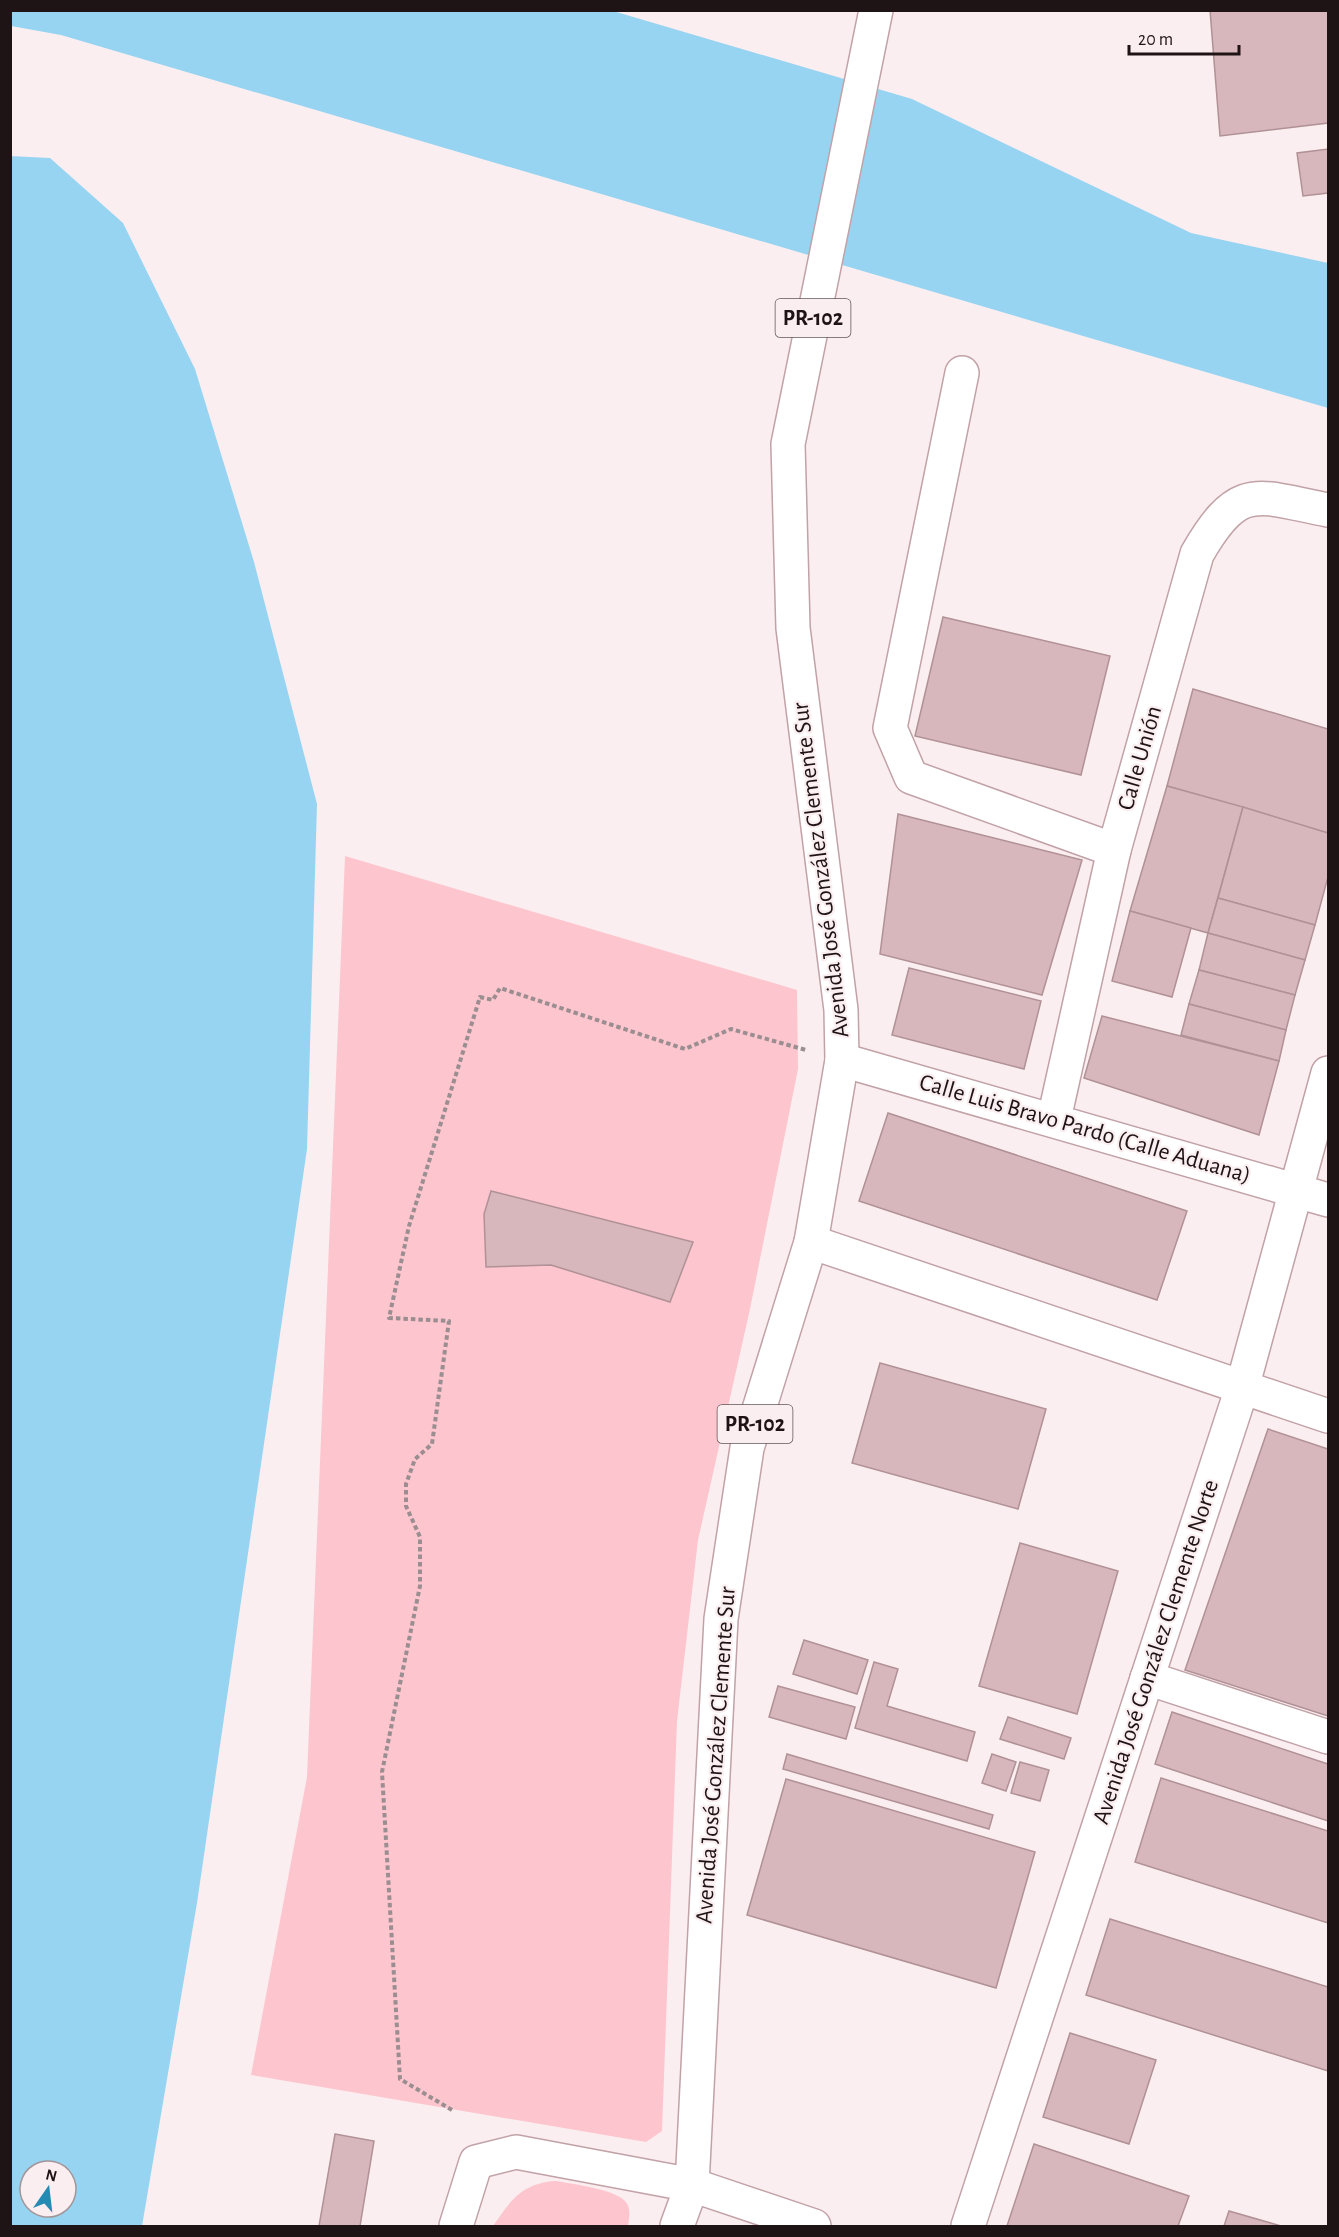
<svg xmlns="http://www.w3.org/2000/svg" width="1339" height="2237" font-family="'Alegreya Sans',sans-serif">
<rect width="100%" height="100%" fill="#fbeef0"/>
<g fill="#fdc5ce">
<path d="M345,856l452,134 1,79 -48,240 -52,231 -21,181 -15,410 -16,11 -395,-67 56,-298z"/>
<path d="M556,2181c17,3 56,8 68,19 8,7 5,18 4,26h-135c18,-26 29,-43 63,-45z"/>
</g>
<g fill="#97d4f2" fill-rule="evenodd">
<path d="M10,11h603l299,88 279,134 137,30v145l-1267,-373 -50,-9z"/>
<path d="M10,156l40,2 73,65 72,146 59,193 63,242 -10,345 -110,754 -55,323h-131zM30,2171h36v36h-36z"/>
</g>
<g fill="#d7b7bc" stroke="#b09196" stroke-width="1.5">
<path d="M1210,10h118v113l-108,13z"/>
<path d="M1328,149v44l-25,3 -6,-43z"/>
<path d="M943,617l167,39 -29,119 -166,-39z"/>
<path d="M1193,689l135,40v104l-161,-47z"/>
<path d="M1167,786l76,21 -35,126 -78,-22z"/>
<path d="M1243,807l85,26v44l-13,48 -97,-27z"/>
<path d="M898,814l184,46 -40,135 -162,-41z"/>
<path d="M1218,898l97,27 -10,35 -97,-27z"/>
<path d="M1130,911l61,17 -19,69 -60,-16z"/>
<path d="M1208,933l97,27 -10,35 -96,-25z"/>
<path d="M909,968l132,33 -17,68 -132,-34z"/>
<path d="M1199,970l96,25 -9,35 -97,-26z"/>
<path d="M1189,1004l97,26 -7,31 -98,-26z"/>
<path d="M1102,1016l177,45 -20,74 -175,-57z"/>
<path d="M888,1113l299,98 -30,89 -298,-99z"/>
<path d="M491,1191l202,51 -23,60 -119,-37 -65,2 -2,-53z"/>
<path d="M880,1363l166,46 -28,100 -166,-46z"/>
<path d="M1268,1429l60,20v267l-143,-46z"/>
<path d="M1020,1543l98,28 -41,143 -98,-28z"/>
<path d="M804,1640l64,20 -11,34 -64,-20z"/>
<path d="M874,1662l24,7 -11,37 88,26 -8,29 -112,-33z"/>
<path d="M778,1686l77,21 -9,32 -77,-22z"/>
<path d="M1172,1712l156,52v57l-173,-57z"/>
<path d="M1008,1717l63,21 -7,21 -64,-20z"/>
<path d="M787,1754l206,61 -4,14 -206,-60z"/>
<path d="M992,1754l24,8 -10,29 -24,-8z"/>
<path d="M1020,1762l29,8 -9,31 -29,-8z"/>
<path d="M1161,1778l167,53v92l-193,-61z"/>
<path d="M786,1779l249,73 -39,136 -249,-73z"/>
<path d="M1110,1919l218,68v84l-242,-76z"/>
<path d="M1070,2033l86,27 -27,84 -86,-27z"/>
<path d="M335,2134l39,7 -14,85h-41z"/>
<path d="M1034,2144l155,52 -11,30h-171z"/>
<path d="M1229,2211l52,15h-57z"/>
</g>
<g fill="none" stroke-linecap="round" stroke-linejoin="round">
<defs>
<g id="minor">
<path d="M962,373l-72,355 21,49 203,73"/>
<path d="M842,1060l486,140"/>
<path d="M1054,1119l60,-269 83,-296c42,-73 59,-58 131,-44"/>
<path d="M811,1242l517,174"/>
<path d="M1147,1678l181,59"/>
<path d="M456,2226l20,-64 40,-10 176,33 122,41"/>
</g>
<g id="major">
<path d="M677,2226l15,-41 29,-566 26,-171 64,-206 31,-182 -1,-50 -48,-382 -5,-184 88,-434"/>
<path d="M968,2226l274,-838 86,-315"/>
</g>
</defs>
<use href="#minor" stroke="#c1a2a7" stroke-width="36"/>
<use href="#major" stroke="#c1a2a7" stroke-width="36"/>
<path stroke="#9a8e90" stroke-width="4" stroke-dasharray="4.5 3" stroke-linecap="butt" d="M452,2110l-52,-31 -18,-307 38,-186v-49l-14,-31v-22l9,-25 17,-15 17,-123 -60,-3 20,-92 71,-229 13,3 7,-12 185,61 46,-20 75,21"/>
<use href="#minor" stroke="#fff" stroke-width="33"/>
<use href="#major" stroke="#fff" stroke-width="33"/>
</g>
<g text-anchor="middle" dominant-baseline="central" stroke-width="4.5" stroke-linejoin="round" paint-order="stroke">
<g fill="#fbeef0" stroke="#605557" stroke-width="1.5">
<rect x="775.5" y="299" width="75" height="38" rx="4.5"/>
<rect x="717.5" y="1405" width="75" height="38" rx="4.5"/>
</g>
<g font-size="22" font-weight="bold" fill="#1e1315">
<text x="813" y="318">PR-102</text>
<text x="755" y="1424">PR-102</text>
</g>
<g font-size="24" fill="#1e1315" stroke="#fbeef0">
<text transform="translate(1140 758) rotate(-74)">Calle Unión</text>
<text transform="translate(821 870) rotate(-97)">Avenida José González Clemente Sur</text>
<text transform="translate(1085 1129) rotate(16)">Calle Luis Bravo Pardo (Calle Aduana)</text>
<text transform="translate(1156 1652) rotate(-72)">Avenida José González Clemente Norte</text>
<text transform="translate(716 1755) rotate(-86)">Avenida José González Clemente Sur</text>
</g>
</g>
<rect width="1339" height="2237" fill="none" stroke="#1e1315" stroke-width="24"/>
<g transform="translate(48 2189) rotate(14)"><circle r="28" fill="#fbeef0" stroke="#a39698" stroke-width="1.5"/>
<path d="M0-4.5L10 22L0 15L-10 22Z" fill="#268bb4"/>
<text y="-9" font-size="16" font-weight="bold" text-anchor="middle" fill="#1e1315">N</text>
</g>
<path d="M1129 45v9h110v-9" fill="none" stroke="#1e1315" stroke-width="3"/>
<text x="1138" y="45" font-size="18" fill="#1e1315" stroke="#fbeef0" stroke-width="4.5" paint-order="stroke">20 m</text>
</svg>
